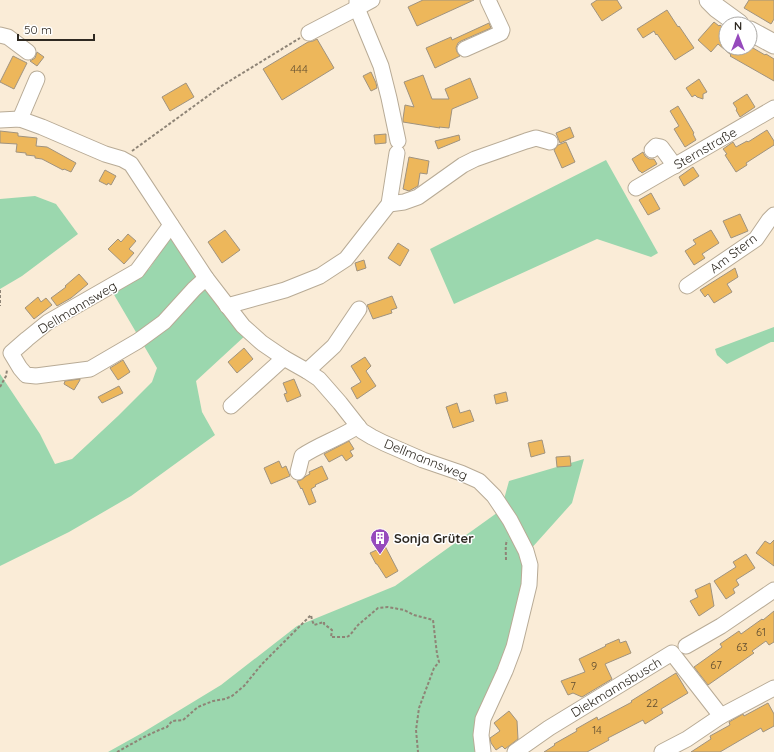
<svg xmlns="http://www.w3.org/2000/svg" width="774" height="752" font-family="Quicksand,sans-serif">
<rect width="100%" height="100%" fill="#faecd7"/>
<g fill="#9bd7ae">
<path d="M606,160l52,93 -7,4 -54,-18 -143,65 -24,-55z"/>
<path d="M35,196l21,8 22,30 -56,42 -22,13v-90z"/>
<path d="M174,233l73,101 -51,47 6,31 13,23 -84,61 -62,36 -69,34v-192l40,60 15,30 17,-5 46,-43 34,-34 5,-14 -44,-75 36,-24z"/>
<path d="M774,327v15h-3l-44,22 -10,-9 -2,-6z"/>
<path d="M584,459l-12,44 -43,48 -2,14 -23,106 -22,81h-374l34,-19 79,-48 76,-59 98,-40 106,-76 8,-29z"/>
</g>
<g fill="#edb75b" stroke="#a0937f">
<path d="M423,0h51l-57,26 -9,-19z"/>
<path d="M597,0h20l5,8 -20,13 -11,-17z"/>
<path d="M749,0h25v19l-3,5 -27,-16z"/>
<path d="M667,10l11,17 1,-1 15,22 -19,12 -18,-26 -1,1 -2,-4 -11,7 -6,-9z"/>
<path d="M714,22l5,4 1,-1 6,5v18h27l12,7 1,-1 8,5v22l-44,-25 1,-1 -13,-11 -7,8 -13,-12z"/>
<path d="M489,23l2,5 -30,13 -3,2 -2,5 1,4 3,4 -25,12 -9,-20 25,-11 1,3z"/>
<path d="M317,39l17,29 -52,32 -19,-31 45,-27 5,-1z"/>
<path d="M37,52l7,5 -7,9 -7,-5 5,-3z"/>
<path d="M13,56l14,7 -13,26 -14,-7z"/>
<path d="M371,72l5,11 1,5 -6,3 -8,-15z"/>
<path d="M423,75l9,24h17l-4,-10 25,-11 8,20 -26,11 -3,19 -10,-1 1,1 -37,-6v-3l2,-14 9,2 -10,-25z"/>
<path d="M699,79l8,13 -4,2v5l-6,-2 -2,-2 -3,2 -6,-9z"/>
<path d="M186,83l8,14 -24,14 -8,-14z"/>
<path d="M747,94l8,13 -15,10 -4,-7 1,-1 -4,-6z"/>
<path d="M678,106l16,27 -1,1 3,6 -11,7 -11,-18 5,-3 -9,-15z"/>
<path d="M570,127l4,10 -14,6 -4,-10z"/>
<path d="M767,130l7,11v4l-28,18 1,2 -11,7 -11,-17 2,-1 -4,-5 10,-7 3,5 11,-6 1,1z"/>
<path d="M0,131l18,2v3l19,2 -1,8 11,1 29,16 -5,9 -7,-3 -1,1 -21,-11 -7,-1v-2l-9,-1v-2l-10,-1 1,-8 -17,-1z"/>
<path d="M386,134v9l-11,1 -1,-9z"/>
<path d="M459,135l1,5 -22,9 -3,-8z"/>
<path d="M566,142l9,20 -13,6 -8,-18 4,-5z"/>
<path d="M643,152l2,4 4,3h5l3,5 -15,9 -2,-2h-1l-7,-12z"/>
<path d="M409,157l20,4 -2,13 -7,-1 -2,13 -9,5 -6,-2z"/>
<path d="M693,167l6,9 -15,10 -5,-9z"/>
<path d="M105,170l11,6 -5,9 -3,-2 -1,2 -8,-4z"/>
<path d="M651,193l9,16 -12,6 -9,-15z"/>
<path d="M740,214l8,17 -17,7 -8,-17z"/>
<path d="M225,230l15,20 -18,13 -14,-21z"/>
<path d="M711,230l8,13 -17,11 3,4 -11,7 -9,-14 11,-7 -3,-4z"/>
<path d="M128,234l8,7 -7,8 5,4 -10,11 -16,-15 10,-10 3,3z"/>
<path d="M398,243l11,7 -9,16 -12,-8z"/>
<path d="M364,260l2,8 -9,3 -2,-8z"/>
<path d="M735,268l3,9 -11,7 5,8 -18,11 -6,-9 -3,3 -5,-7z"/>
<path d="M79,274l9,10 -17,14 -14,8 -6,-8 15,-11 -1,-1z"/>
<path d="M392,296l5,12 -6,2 1,3 -19,6 -6,-14z"/>
<path d="M38,297l3,5 5,-4 6,7 -18,14 -9,-11z"/>
<path d="M244,348l9,11 -16,14 -9,-11z"/>
<path d="M365,357l6,9 -5,5 10,15 -19,13 -6,-11 10,-6 -10,-16z"/>
<path d="M123,360l7,12 -12,8 -8,-12z"/>
<path d="M80,379v1l-6,10 -10,-6 1,-3z"/>
<path d="M294,379l7,17 -14,6 -3,-8 3,-1 -4,-10z"/>
<path d="M119,386l4,7 -21,10 -4,-6z"/>
<path d="M506,392l2,9 -12,3 -2,-9z"/>
<path d="M457,403l3,10 10,-3 4,11 -21,7 -7,-21z"/>
<path d="M542,440l3,13 -14,4 -3,-14z"/>
<path d="M349,441l5,8 -4,2 3,5 -7,5 -4,-6 -13,7 -5,-8z"/>
<path d="M570,456l1,10 -14,1 -1,-10z"/>
<path d="M279,461l3,7 4,-2 4,10 -19,8 -7,-16z"/>
<path d="M322,466l6,13 -13,6 1,1 -5,3 5,13 -7,3 -7,-17 -1,1 -4,-8 4,-1 3,-2 2,-2 4,-2 -1,-2z"/>
<path d="M774,540v26l-18,-13 9,-12 5,3z"/>
<path d="M385,546l13,25 -12,7 -9,-14h-1l-6,-11z"/>
<path d="M746,554l9,14 -19,12 3,5 -6,4 2,4 -9,6 -12,-18 22,-14 -3,-5z"/>
<path d="M710,583l4,23 -15,10 -9,-15 8,-4 -3,-7z"/>
<path d="M774,611v31l-5,3 -3,-4 -14,10 2,2 -46,32 -14,-18 28,-20 -2,-3 19,-13 2,3 21,-15 1,1z"/>
<path d="M619,639l1,4 6,-2 5,12 -26,11 7,15 -30,18 -9,-4 -5,2 -7,-14 24,-9 -6,-13 27,-13 -1,-1z"/>
<path d="M676,673l12,20 -27,16 2,4 -18,11 -2,-4 -35,18 1,2 -22,12h-43l11,-7 -1,-1 23,-13 -1,-2 21,-12 1,3 34,-18 -1,-1z"/>
<path d="M768,703l6,11v12l-11,6 -2,-4 -41,24h-29l20,-13 -1,-3 20,-11 -1,-3 14,-8 1,2z"/>
<path d="M509,711l8,10 1,18 -13,10 -3,-3 -6,4 -5,-7 -1,-5 10,-7 -6,-8z"/>
</g>
<g fill="none" stroke-linecap="round" stroke-linejoin="round">
<defs>
<g id="minor">
<path d="M357,0v8l24,58 8,32 9,43"/>
<path d="M309,33l48,-25 15,-8"/>
<path d="M0,35l8,2 20,15"/>
<path d="M465,49l36,-16 1,-3 -14,-30"/>
<path d="M20,119l17,-40"/>
<path d="M0,120l20,-1 22,8 63,27 17,5 9,5 75,114 37,48 19,17 22,15 23,13 12,8 21,24 18,23 4,5 10,6 12,6 39,17 38,13 18,8 15,15 16,24 16,31 4,14 -1,20 -15,62 -9,24 -22,48 -2,16 2,17"/>
<path d="M652,150l4,-4 5,1 14,19"/>
<path d="M636,188l138,-80"/>
<path d="M389,204l15,-2 14,-5 45,-32 12,-6 51,-18 10,-3 14,4"/>
<path d="M171,225l-34,46 -89,51 -21,17 -16,14 9,15 6,7 10,1 54,-7 48,-28 26,-19 30,-33 12,-11"/>
<path d="M687,286l69,-47 13,-19 5,-5"/>
<path d="M227,306l58,-16 35,-14 26,-17 43,-55 8,-51"/>
<path d="M307,371l27,-25 25,-37"/>
<path d="M231,406l53,-48"/>
<path d="M298,472l4,-16c18,-12 38,-18 56,-30"/>
<path d="M686,646l35,-20 53,-36"/>
<path d="M515,752l34,-24 123,-75 49,63"/>
<path d="M662,752l25,-13 34,-23 53,-28"/>
</g>
<g id="major">
<path d="M709,0l8,8 22,16"/>
<path d="M750,31l24,13"/>
</g>
</defs>
<use href="#minor" stroke="#b8ab96" stroke-width="17"/>
<use href="#major" stroke="#b8ab96" stroke-width="21"/>
<g stroke="#8e8476" stroke-width="2" stroke-dasharray="3 2" stroke-linecap="butt">
<path d="M132,151l91,-66 77,-47"/>
<path d="M0,290v16"/>
<path d="M0,387l6,-11 1,-6"/>
<path d="M506,560c0,-7 -1,-14 1,-20"/>
<path d="M117,752l27,-15 15,-7 8,-3 5,-6 11,-1 15,-13 15,-6 12,-2 7,-3 12,-10 18,-22 49,-49 1,5 2,5 10,-3v2l8,6 -1,7h16l3,-2 8,-10 20,-17 10,-1 16,3 10,5 19,5 4,34 2,8 -5,6 -15,40 -3,22 2,22"/>
</g>
<use href="#minor" stroke="#fff" stroke-width="15"/>
<use href="#major" stroke="#fff" stroke-width="19"/>
</g>
<defs>
<symbol id="building-pin" viewBox="-11 -11 22 30"><path d="M0 17L-7.5 6A9.5 9.5 0 1 1 7.5 6Z" fill="#964abc" stroke="#fff"/><path d="M-4-6H4V6H1V3H-1V6H-4ZM-2.5-4.3h1.7v1.8h-1.7ZM.8-4.3h1.7v1.8H.8ZM-2.5-1h1.7V.8h-1.7ZM.8-1h1.7V.8H.8Z" fill="#fff"/></symbol>
</defs>
<g fill-rule="evenodd">
<use href="#building-pin" x="369" y="527" width="22" height="30"/>
</g>
<g text-anchor="middle" dominant-baseline="central" stroke-width="3" stroke-linejoin="round" paint-order="stroke">
<g font-size="11" fill="#5e4c30">
<text x="299" y="69">444</text>
<text x="761" y="632">61</text>
<text x="742" y="647">63</text>
<text x="716" y="665">67</text>
<text x="594" y="666">9</text>
<text x="573" y="686">7</text>
<text x="652" y="703">22</text>
<text x="597" y="730">14</text>
</g>
<g font-size="13" fill="#2e2921" stroke="#fff">
<text transform="translate(705 148) rotate(-30)">Sternstraße</text>
<text transform="translate(733 253) rotate(-37)">Am Stern</text>
<text transform="translate(77 307) rotate(-31)">Dellmannsweg</text>
<text transform="translate(426 459) rotate(22)">Dellmannsweg</text>
<text transform="translate(616 687) rotate(-31)">Diekmannsbusch</text>
</g>
<g font-size="13" font-weight="bold" fill="#2e2921" stroke="#fff" text-anchor="start">
<text x="394" y="538">Sonja Grüter</text>
</g>
</g>
<g transform="translate(738 36)"><circle r="19" fill="#ffffff" stroke="#aba9a6"/>
<path d="M0-3L7 15L0 10L-7 15Z" fill="#964abc"/>
<text y="-6" font-size="11" font-weight="bold" text-anchor="middle" fill="#2e2921">N</text>
</g>
<path d="M18 34v6h76v-6" fill="none" stroke="#2e2921" stroke-width="2"/>
<text x="24" y="34" font-size="12" fill="#2e2921" stroke="#ffffff" stroke-width="3" paint-order="stroke">50 m</text>
</svg>
